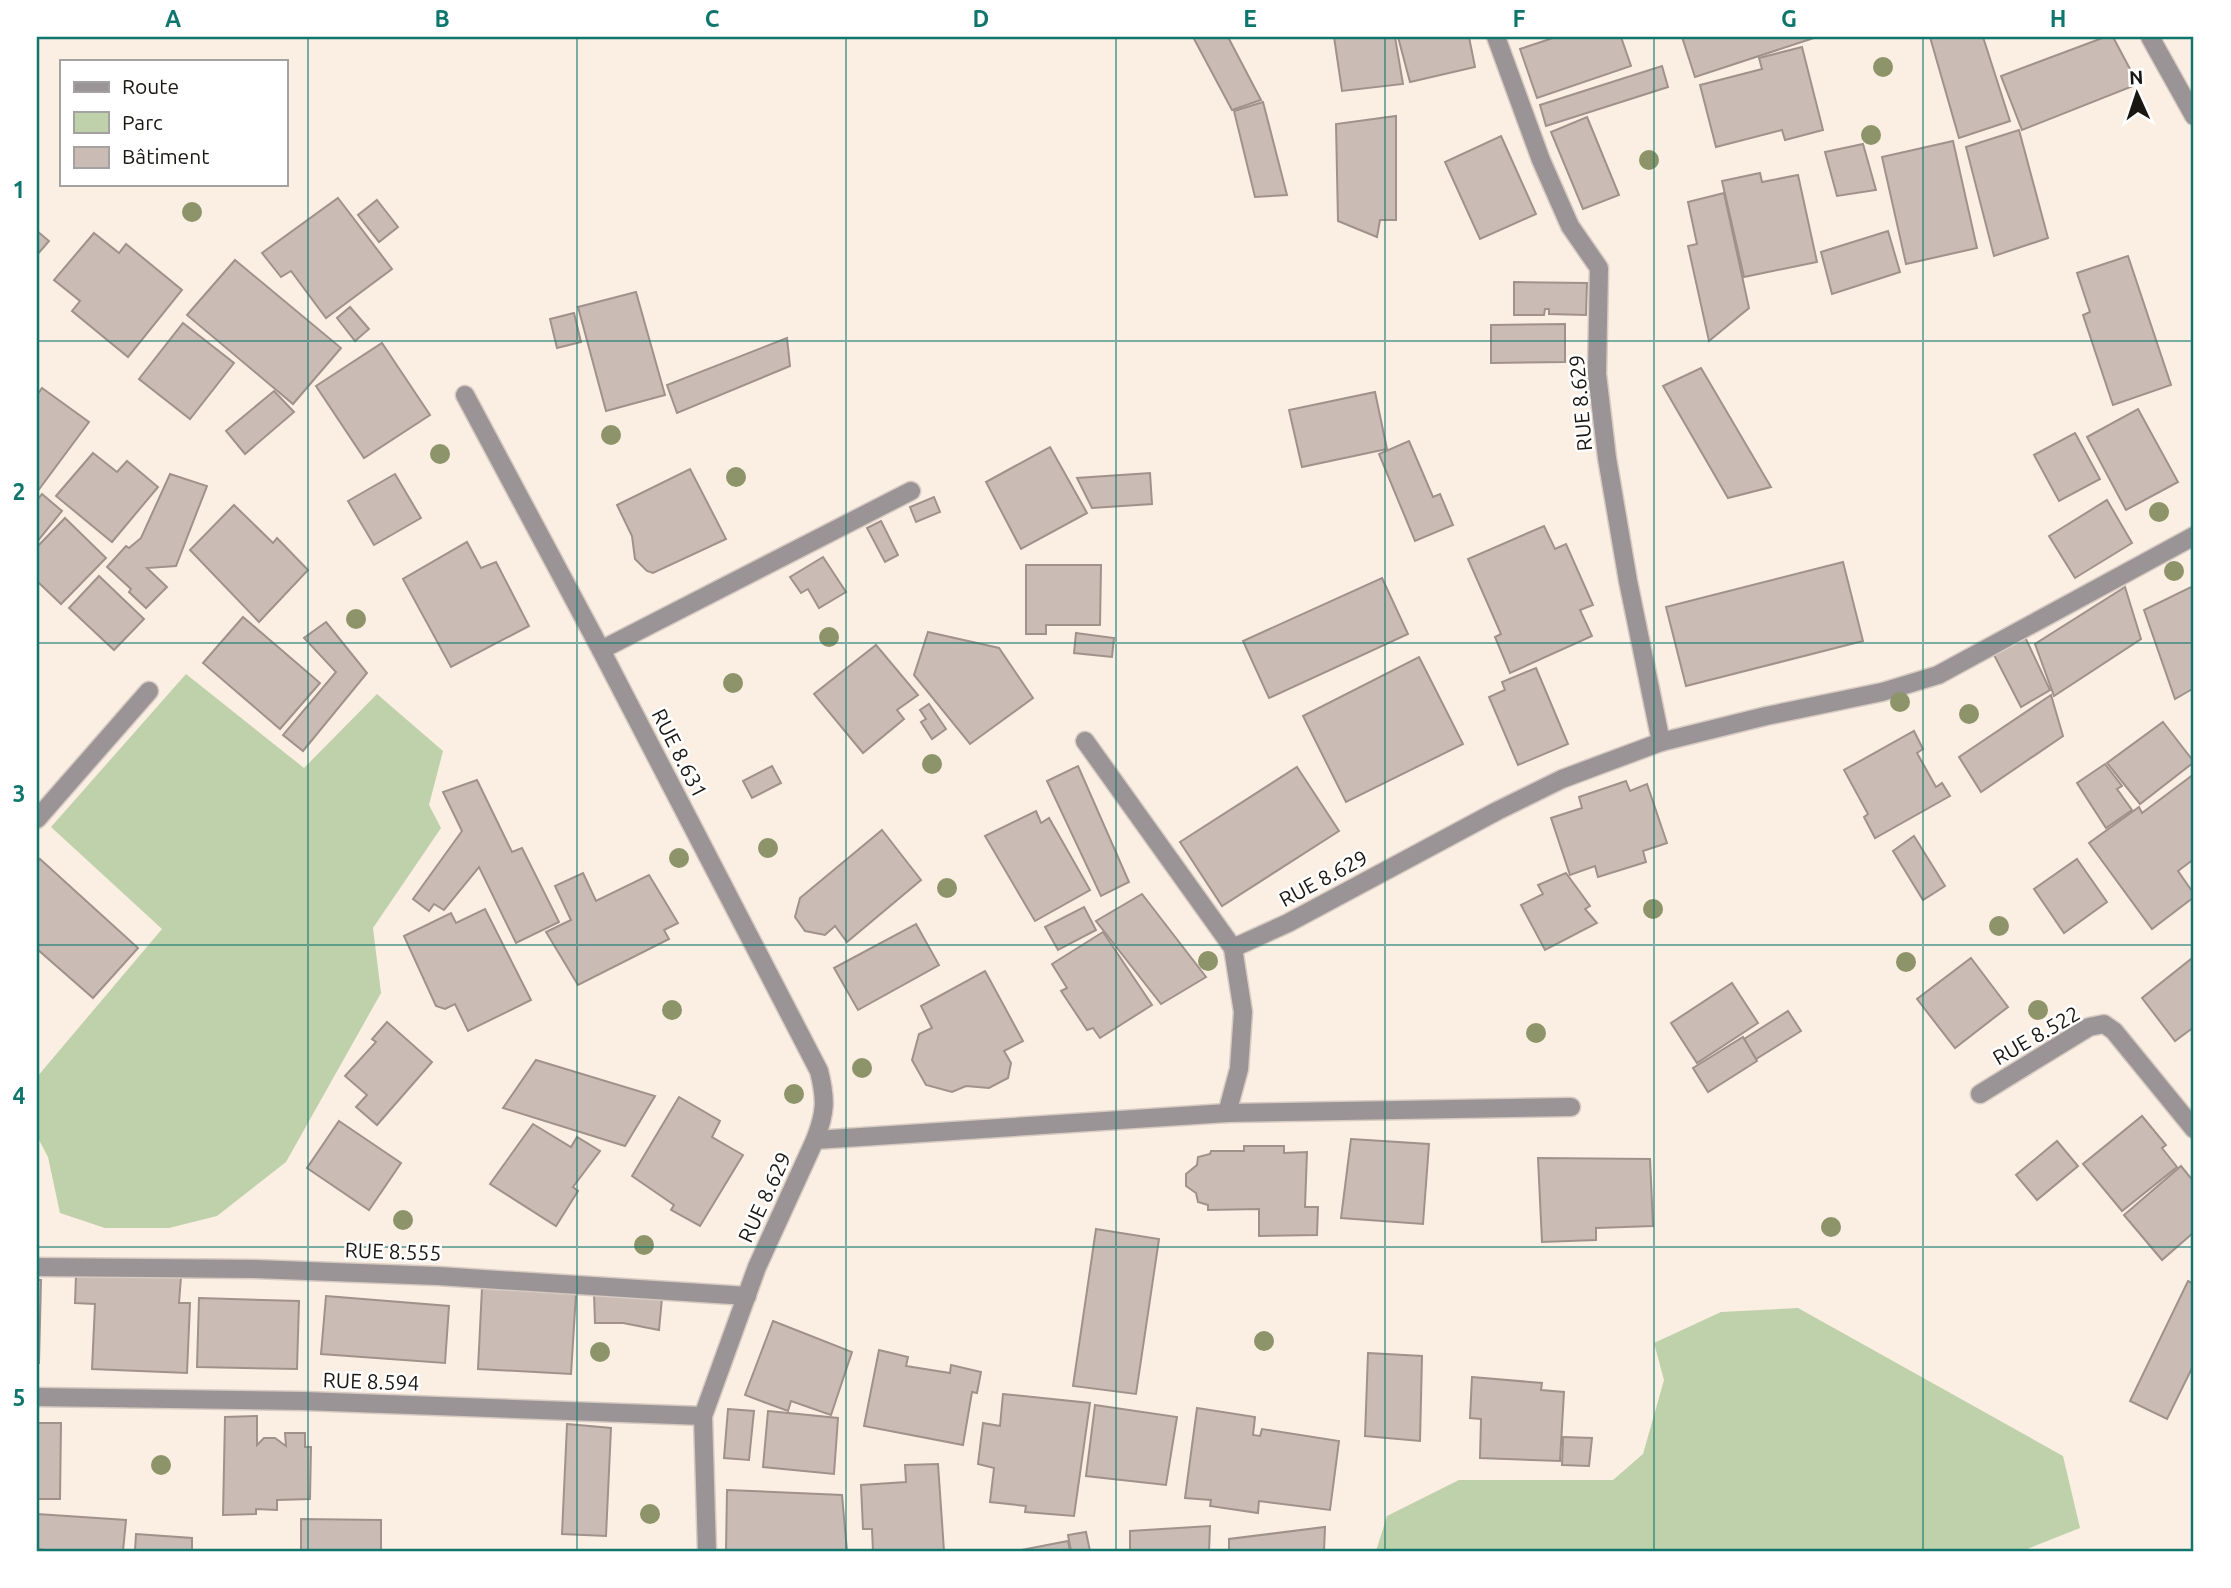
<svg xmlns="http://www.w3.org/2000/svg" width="2231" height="1588" font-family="Ubuntu,sans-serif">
<rect width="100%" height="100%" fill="#fbeee3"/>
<g fill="#bfd1aa">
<path d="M186,674l118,94 73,-74 66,57 -14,54 12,23 -68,100 8,65 -95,169 -69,54 -48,12h-64l-45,-15 -12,-56 -11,-21v-59l125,-148 -111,-102z"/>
<path d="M1798,1308l265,148 17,72 -58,23h-646l11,-35 72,-36h154l30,-26 21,-74 -10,-37 67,-31z"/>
</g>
<g fill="#cabbb4" stroke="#a0928b" stroke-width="2">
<path d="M1193,37h35l33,63 -29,10z"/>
<path d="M1334,37h61l8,47 -61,7z"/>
<path d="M1398,37h71l6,30 -65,15z"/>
<path d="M1556,37h65l10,29 -94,32 -17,-49z"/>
<path d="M1682,37h135l-122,40z"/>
<path d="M1930,37h53l27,84 -51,17z"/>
<path d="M2105,37h8l25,47 -116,46 -21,-54z"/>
<path d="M1802,47l21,83 -38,10 -3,-10 -66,17 -16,-62 62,-16 -3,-11z"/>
<path d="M1662,66l6,21 -122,39 -6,-21z"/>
<path d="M1263,102l24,93 -32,2 -21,-86z"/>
<path d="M1396,116v104h-16l-3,17 -39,-16 -2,-97z"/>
<path d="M1587,117l32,78 -36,14 -32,-77z"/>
<path d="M2019,130l29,108 -54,18 -28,-109z"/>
<path d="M1501,136l35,78 -56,25 -35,-77z"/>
<path d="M1953,141l24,107 -71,16 -24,-107z"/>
<path d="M1863,144l13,46 -39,6 -12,-44z"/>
<path d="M1760,173l2,9 36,-7 19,87 -73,15 -22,-96z"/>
<path d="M1724,193l25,115 -40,33 -21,-95 9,-2 -9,-42z"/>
<path d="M338,198l54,71 -66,49 -35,-47 -10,6 -19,-24z"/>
<path d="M377,200l21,27 -19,15 -21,-27z"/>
<path d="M37,231l12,10 -12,14z"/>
<path d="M1888,231l12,41 -68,22 -11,-42z"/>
<path d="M94,233l25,20 7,-9 56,46 -54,67 -56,-46 8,-10 -26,-21z"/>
<path d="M2128,256l43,129 -58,20 -30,-90 7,-3 -13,-39z"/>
<path d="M235,260l106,88 -48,56 -106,-89z"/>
<path d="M1514,282l73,1 -1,32 -37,-1v-5h-4l-1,6h-30z"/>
<path d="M636,292l29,103 -59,16 -28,-104z"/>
<path d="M350,307l19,22 -14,12 -18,-23z"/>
<path d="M574,313l7,29 -24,6 -7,-29z"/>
<path d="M183,323l51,40 -44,56 -51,-40z"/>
<path d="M1565,324v38l-74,1v-38z"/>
<path d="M787,338l3,28 -113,47 -10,-28z"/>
<path d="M382,343l48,72 -66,43 -48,-72z"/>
<path d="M1701,368l70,119 -43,11 -65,-112z"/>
<path d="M42,388l47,34 -52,70v-97z"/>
<path d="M274,391l20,21 -49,42 -19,-23z"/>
<path d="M1375,392l12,57 -85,18 -13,-57z"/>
<path d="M2138,409l40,73 -52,28 -39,-73z"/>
<path d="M2075,433l25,46 -41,22 -25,-46z"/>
<path d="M1409,441l24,56 7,-3 13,31 -38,16 -36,-87z"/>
<path d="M1050,447l37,66 -66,36 -35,-67z"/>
<path d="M93,453l24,19 10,-11 31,26 -46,55 -56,-46z"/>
<path d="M690,469l36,70 -73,34 -6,-2 -12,-12 -3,-23 -15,-31z"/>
<path d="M1150,473l2,31 -60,4 -15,-30z"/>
<path d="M170,474l37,12 -31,80 -29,2 20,19 -21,21 -17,-16 2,-3 -24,-22 19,-21 3,2 12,-10z"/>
<path d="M395,474l26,44 -47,27 -26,-44z"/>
<path d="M42,494l20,17 -25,31v-42z"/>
<path d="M934,497l6,15 -24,10 -6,-15z"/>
<path d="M2107,500l25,43 -57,35 -26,-42z"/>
<path d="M234,505l39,38 4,-5 31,32 -49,52 -69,-72z"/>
<path d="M65,518l41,40 -45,46 -24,-23v-34z"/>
<path d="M881,521l17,34 -13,7 -18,-34z"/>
<path d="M1544,526l11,23 11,-5 27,61 -13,5 12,26 -82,37 -15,-36 6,-3 -33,-75z"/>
<path d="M467,542l14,26 15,-6 33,64 -78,41 -48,-88z"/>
<path d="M823,557l23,35 -27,16 -11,-19 -7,4 -11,-16z"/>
<path d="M1843,562l20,79 -177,45 -20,-79z"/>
<path d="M1026,565h75l-1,60h-54v9h-20z"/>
<path d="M99,576l45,43 -30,31 -45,-42z"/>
<path d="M1382,578l26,56 -139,64 -26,-57z"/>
<path d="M2193,586l1,102 -19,11 -31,-89z"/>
<path d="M2125,587l16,52 -87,57 -19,-52z"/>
<path d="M243,617l77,66 -40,46 -77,-66z"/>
<path d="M326,622l41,51 -64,78 -20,-16 53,-63 -32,-34z"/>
<path d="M928,632l71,16 34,50 -63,46 -56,-69z"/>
<path d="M1076,633l38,5 -2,19 -38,-4z"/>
<path d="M2025,637l25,53 -29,17 -27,-52z"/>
<path d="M876,645l42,50 -21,15 7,9 -41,34 -49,-59z"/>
<path d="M1419,657l44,87 -117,58 -43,-86z"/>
<path d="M1536,668l32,76 -50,21 -29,-68 16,-7 -3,-8z"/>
<path d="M2051,695l12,41 -82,56 -22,-35z"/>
<path d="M929,704l17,25 -14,10 -11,-17 5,-3 -6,-9z"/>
<path d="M2163,722l31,40 -54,42 -33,-41z"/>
<path d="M1914,731l9,18 -6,4 19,34 6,-4 8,13 -75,42 -11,-21 4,-3 -24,-44z"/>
<path d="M2105,764l17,22 -5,3 15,21 -26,18 -29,-45z"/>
<path d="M772,766l9,17 -29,15 -9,-17z"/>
<path d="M1078,766l51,116 -28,14 -54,-115z"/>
<path d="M1297,767l42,64 -117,75 -42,-64z"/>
<path d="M2194,774v85l-16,12 16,23v3l-42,32 -63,-86 50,-36 3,6z"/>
<path d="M477,780l35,72 10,-4 37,74 -43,21 -37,-76 -35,43 -10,-6 -5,7 -16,-12 49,-68 -19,-39z"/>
<path d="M1626,781l4,10 17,-7 20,59 -24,8 3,11 -48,15 -3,-11 -25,9 -19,-57 31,-10 -3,-11z"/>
<path d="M1036,811l5,12 8,-5 41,72 -55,31 -50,-85z"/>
<path d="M882,830l39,50 -74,62 -12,-16 -10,9 -20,-4 -10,-14 5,-19z"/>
<path d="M1914,836l31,50 -22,14 -30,-49z"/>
<path d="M40,859l98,89 -45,50 -56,-49v-87z"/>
<path d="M2077,859l30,43 -43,31 -30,-44z"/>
<path d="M583,873l13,28 53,-26 29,48 -14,7 5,9 -91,46 -32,-53 25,-12 -16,-34z"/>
<path d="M1566,873l24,33 -5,3 12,14 -52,27 -24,-45 22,-11 -5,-9z"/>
<path d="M1142,894l64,83 -45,27 -65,-83z"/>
<path d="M1084,907l12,23 -38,20 -13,-23z"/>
<path d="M485,909l46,91 -63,31 -13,-27 -10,5 -9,-3 -32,-70 47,-23 5,10z"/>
<path d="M916,924l23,41 -81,45 -24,-42z"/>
<path d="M1103,932l49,73 -52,33 -7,-10 -6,2 -26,-39 6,-3 -15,-24z"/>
<path d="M1971,958l37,49 -53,41 -38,-49z"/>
<path d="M2191,959l3,4v64l-19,14 -33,-43z"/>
<path d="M985,971l38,70 -19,10 7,12 -3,15 -19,10 -23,-2 -14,6 -26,-7 -14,-25 7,-26 13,-6 -11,-22z"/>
<path d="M1732,983l26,40 -61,40 -26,-40z"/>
<path d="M1788,1011l13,20 -45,28 -12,-20z"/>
<path d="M387,1022l45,40 -55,63 -21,-18 11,-12 -22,-19 31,-34 -4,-3z"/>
<path d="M1743,1037l14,24 -49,31 -15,-24z"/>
<path d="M536,1060l119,36 -30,50 -122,-38z"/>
<path d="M679,1097l41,24 -8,16 31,18 -43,71 -29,-16 3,-5 -42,-29z"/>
<path d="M2142,1116l24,29 -4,3 15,19 -55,44 -39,-47z"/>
<path d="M339,1121l62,42 -32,47 -62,-42z"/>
<path d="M533,1124l38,23 6,-10 23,14 -27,36 5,4 -22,35 -66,-42z"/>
<path d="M1351,1139l78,5 -6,80 -82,-6z"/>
<path d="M2057,1141l21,25 -41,34 -21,-25z"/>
<path d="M1244,1146h40v7l23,-1 -2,55h13l-1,28 -58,1v-27l-51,1v-5l-10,-3 -2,-9 -10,-7v-12l11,-9 1,-8 12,-3 1,-3h33z"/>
<path d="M1538,1158l112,1 3,67 -57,2v12l-54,2z"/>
<path d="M2181,1166l13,16v50l-32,28 -38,-45z"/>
<path d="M1096,1229l63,10 -23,155 -63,-8z"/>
<path d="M76,1275l105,2 -2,26h11l-3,70 -95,-4 3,-65 -20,-1z"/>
<path d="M37,1280h4l-2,83h-2z"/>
<path d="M2188,1281l6,3v80l-27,55 -37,-18z"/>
<path d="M482,1288l94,6 -5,80 -93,-5z"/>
<path d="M594,1293l68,5 -3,32 -36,-7h-28z"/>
<path d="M326,1296l123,10 -4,57 -124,-9z"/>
<path d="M199,1298l100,3 -2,68 -100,-2z"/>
<path d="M773,1321l79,31 -21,63 -40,-14 -3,10 -43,-16z"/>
<path d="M879,1350l29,7 -2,9 44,7 1,-8 30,7 -4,21 -5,-1 -9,53 -99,-19z"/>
<path d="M1368,1353l54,3 -2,85 -55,-5z"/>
<path d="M1472,1377l70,6 -1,7 23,2 -4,69 -80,-3 1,-39 -11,-1z"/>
<path d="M1003,1394l87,9 -16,113 -49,-4 1,-6 -36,-4 4,-34 -16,-4 5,-41 17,3z"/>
<path d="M1095,1405l82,12 -11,68 -80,-9z"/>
<path d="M1197,1408l58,9 -2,18 7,1 2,-7 77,12 -9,69 -71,-9 -1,12 -48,-7 1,-6 -26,-2z"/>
<path d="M728,1409l26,2 -5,49 -25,-2z"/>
<path d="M768,1411l70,7 -4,56 -71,-7z"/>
<path d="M257,1416v29l7,-7h11l11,8 -1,-13h20v14h6l-1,52 -33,1v10l-21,-1v5l-33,1 2,-98z"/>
<path d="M37,1423h24l-1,76h-23z"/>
<path d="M567,1424l44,4 -5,108 -44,-2z"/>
<path d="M1563,1437l29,1 -3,28 -27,-1z"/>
<path d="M938,1464l6,87h-71l-1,-22h-9l-2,-44 45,-3 -1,-17z"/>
<path d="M727,1490l115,5 5,56h-121z"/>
<path d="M37,1514l89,6 -3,31h-71l-14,-2 -1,2z"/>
<path d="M301,1519l80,1v31h-80z"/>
<path d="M1210,1526l-1,25h-79v-20z"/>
<path d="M1325,1527l-1,24h-95v-12z"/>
<path d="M1086,1532l4,19h-19l-3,-16z"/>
<path d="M136,1534l56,4v13h-57z"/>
<path d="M1068,1541l2,10h-54z"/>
</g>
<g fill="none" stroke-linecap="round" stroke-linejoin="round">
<defs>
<g id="street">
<path d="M1496,37l45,123 29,66 29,42 -2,106 10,84 21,123 33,161"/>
<path d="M2150,37l44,79"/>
<path d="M465,395l136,255 218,421c7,28 7,41 -4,69l-58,127 -54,149 4,135"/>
<path d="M601,650l310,-159"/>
<path d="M1085,741l148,207 10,64 -4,57 -12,44"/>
<path d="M37,819l112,-128"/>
<path d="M1233,948l55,-25 209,-112 65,-32 99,-37 105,-26 116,-24 56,-17 256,-139"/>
<path d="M1980,1094l109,-67 15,-3 10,7 80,98"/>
<path d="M815,1140l412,-27 344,-6"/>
<path d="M37,1267l218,2 183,7 309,20"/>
<path d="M37,1397l267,4 399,15"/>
</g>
</defs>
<use href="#street" stroke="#d7cbc2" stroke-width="21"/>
<use href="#street" stroke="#9b9496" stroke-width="18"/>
</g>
<g fill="#8d9469">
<circle cx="1883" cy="67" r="10"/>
<circle cx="1871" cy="135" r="10"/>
<circle cx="1649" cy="160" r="10"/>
<circle cx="192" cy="212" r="10"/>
<circle cx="611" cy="435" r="10"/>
<circle cx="440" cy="454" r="10"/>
<circle cx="736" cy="477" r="10"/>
<circle cx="2159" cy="512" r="10"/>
<circle cx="2174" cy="571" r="10"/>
<circle cx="356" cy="619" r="10"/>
<circle cx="829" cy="637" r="10"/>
<circle cx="733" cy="683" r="10"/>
<circle cx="1900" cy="702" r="10"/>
<circle cx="1969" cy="714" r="10"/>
<circle cx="932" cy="764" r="10"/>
<circle cx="768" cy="848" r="10"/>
<circle cx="679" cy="858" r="10"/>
<circle cx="947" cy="888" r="10"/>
<circle cx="1653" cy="909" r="10"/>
<circle cx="1999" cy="926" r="10"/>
<circle cx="1208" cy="961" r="10"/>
<circle cx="1906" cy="962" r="10"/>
<circle cx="672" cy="1010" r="10"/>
<circle cx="2038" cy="1010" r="10"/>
<circle cx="1536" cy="1033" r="10"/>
<circle cx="862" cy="1068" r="10"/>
<circle cx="794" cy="1094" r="10"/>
<circle cx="403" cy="1220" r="10"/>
<circle cx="1831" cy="1227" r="10"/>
<circle cx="644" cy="1245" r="10"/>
<circle cx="1264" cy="1341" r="10"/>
<circle cx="600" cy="1352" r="10"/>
<circle cx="161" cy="1465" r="10"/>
<circle cx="650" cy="1514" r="10"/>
</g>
<path fill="none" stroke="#0f766e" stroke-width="2" stroke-opacity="0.55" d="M308,37v1514M577,37v1514M846,37v1514M1116,37v1514M1385,37v1514M1654,37v1514M1923,37v1514M37,341h2157M37,643h2157M37,945h2157M37,1247h2157"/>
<g text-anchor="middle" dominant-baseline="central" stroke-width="5" stroke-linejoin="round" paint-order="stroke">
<g font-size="21" fill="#1a1612" stroke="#fff">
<text transform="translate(1580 403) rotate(-95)">RUE 8.629</text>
<text transform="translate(680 753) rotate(63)">RUE 8.631</text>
<text transform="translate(1323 878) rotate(-28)">RUE 8.629</text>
<text transform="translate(2036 1035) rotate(-30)">RUE 8.522</text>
<text transform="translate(764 1197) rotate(-65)">RUE 8.629</text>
<text transform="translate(393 1251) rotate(2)">RUE 8.555</text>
<text transform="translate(371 1381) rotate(2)">RUE 8.594</text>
</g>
</g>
<rect width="2231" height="1588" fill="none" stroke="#ffffff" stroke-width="77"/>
<rect x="60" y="60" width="228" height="126" fill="#ffffff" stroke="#a3a2a0" stroke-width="2"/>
<rect x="74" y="82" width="35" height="10" fill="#9b9496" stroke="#a3a2a0" stroke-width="2"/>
<text x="122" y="94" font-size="21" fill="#1a1612">Route</text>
<rect x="74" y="112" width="35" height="21" fill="#bfd1aa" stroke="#a3a2a0" stroke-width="2"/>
<text x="122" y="130" font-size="21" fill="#1a1612">Parc</text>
<rect x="74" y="147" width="35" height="21" fill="#cabbb4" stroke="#a3a2a0" stroke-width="2"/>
<text x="122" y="164" font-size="21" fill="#1a1612">Bâtiment</text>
<g transform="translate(2137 94) rotate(357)" stroke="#ffffff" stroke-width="5" paint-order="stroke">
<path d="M0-5L12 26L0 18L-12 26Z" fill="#1a1612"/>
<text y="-10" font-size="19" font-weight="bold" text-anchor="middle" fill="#1a1612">N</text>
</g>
<rect x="38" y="38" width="2154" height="1512" fill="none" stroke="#0f766e" stroke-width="2.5"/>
<g font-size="23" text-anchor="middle" font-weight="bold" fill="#0f766e">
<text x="173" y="27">A</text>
<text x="442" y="27">B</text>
<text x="712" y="27">C</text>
<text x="981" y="27">D</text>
<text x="1250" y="27">E</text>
<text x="1519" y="27">F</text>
<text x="1789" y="27">G</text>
<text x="2058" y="27">H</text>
<text x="19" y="198">1</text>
<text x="19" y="500">2</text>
<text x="19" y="802">3</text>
<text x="19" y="1104">4</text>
<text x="19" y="1406">5</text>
</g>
</svg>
